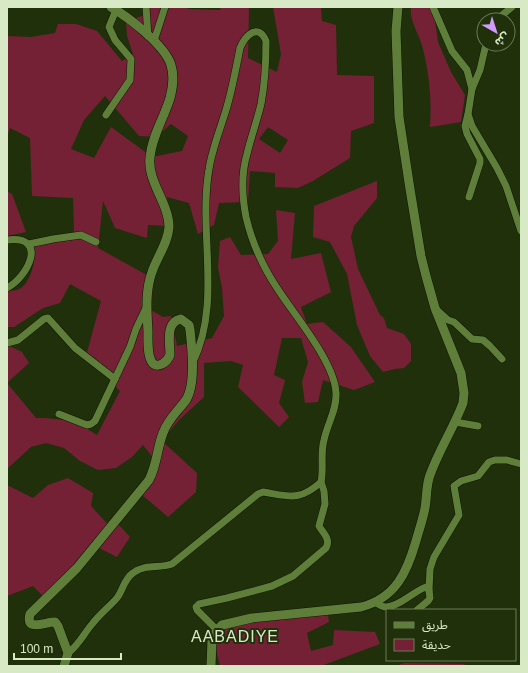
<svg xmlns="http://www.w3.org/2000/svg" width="528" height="673" font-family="Helvetica,'Noto Sans Arabic',sans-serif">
<rect width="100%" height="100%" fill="#20300b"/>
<g fill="#742136" fill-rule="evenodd">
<path d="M145,7h40l4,2 31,1 1,-3h28l-1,51 29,14 4,-18 -8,-47h48l1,14 14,4 1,50 37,1v47l-23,8 -1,27 -37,23 -15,7 -23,-1v-14l-25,-2 -2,31 -29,1 -5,22 -16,9 -9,-31 -22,-6 3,29 -22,-1 -1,13 -32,-10 -12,-27 -5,47 56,31 -3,31 12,7 8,-1 6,30 35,-8 12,-22 -2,-28 -4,-21 2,-26 10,-4 11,18 27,-1 10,-13 -2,-31 19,3 -4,46 30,-6 10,39 -30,15 6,17 16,-2 28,25 24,35 -21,8 -31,-10 -5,22 -13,1 -3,-21 6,-20 -7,-24h-19l-8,37 11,5 -6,23 10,14 -10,10 -41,-40 5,-22 -12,-4 -27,2v34l-26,24 -16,20 35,32 -1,19 -28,25 -27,-23 16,-31 -14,-18 -11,12 -16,11 -18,2 -18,-9 -16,-13 -18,-5 -15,4 -24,22v-124l15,7 7,11 -22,20 29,35h9l29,3 23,14 23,-44 -34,-35 15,-55 -31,-17 -10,19 -17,5 -29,19h-7v-36c3,-1 7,0 10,-1 16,-6 19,-34 17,-48l40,-10 -1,-34 -41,-2 -2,-58 -20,-10 -3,9v-101l24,1 24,-4 3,-9h18l21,7 25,30 11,-7 -6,-18 -1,-14 23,-9zM105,96l34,40 17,1 15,-13 17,12 -6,15 -30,6 -41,-30 -17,31 -23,-9 13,-29zM268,127l20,13 -8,13 -21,-14z"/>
<path d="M411,7h22l5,35 13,30 14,23 -4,27 -31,5c2,-27 -1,-56 -8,-82 -4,-13 -13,-25 -11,-38z"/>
<path d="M377,181v17l-23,28 -3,11 7,32 22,46 4,3 3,10 17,6 7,10v17l-7,7 -9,1 -12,3 -13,-16 -13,-31 -10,-51 -17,-32 -17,-5 1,-31z"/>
<path d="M7,191l5,3 14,38 -19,4z"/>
<path d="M68,478l25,15 -2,13 21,23 6,-5 12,13 -13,20 -22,-11 -48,54 -14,-14 -26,10v-111l26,13 15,-13z"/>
<path d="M327,610l2,12 -22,11 4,18 22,-6 1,-15 41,2 5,12 -59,22h-101c-1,-8 -7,-18 -4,-26 1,-5 5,-10 8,-14z"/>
<path d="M404,663l58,1 10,2h-76z"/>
</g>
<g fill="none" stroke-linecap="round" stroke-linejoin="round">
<defs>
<g id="street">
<path d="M146,7l2,29"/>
<path d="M433,7l19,44 15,19 5,19 -4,25 4,12 25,42 9,18 15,45"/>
<path d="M496,20l16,-13"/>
<path d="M154,41l11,-34"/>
<path d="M472,89l8,-19 6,-26"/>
<path d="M468,114l-3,12 2,8 13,25v4l-11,34"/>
<path d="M106,115l24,-35 1,-21 -16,-19 -6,-13 7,-17"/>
<path d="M7,240c42,-5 21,37 0,48"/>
<path d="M29,244l24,-5 28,-4 15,7"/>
<path d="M437,310l11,10 6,2 18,17 11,1 7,6 12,13"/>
<path d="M7,343l11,-3 26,-21 4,-1 27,30 40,31"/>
<path d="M59,414l28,11 4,-1 4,-3 35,-74 6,-18 10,-21"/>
<path d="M455,422l23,4"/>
<path d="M429,590l1,-21 4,-12 25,-42 -5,-29 7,-5 17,-5 11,-14 6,-2h12l14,4"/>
<path d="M375,602c3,2 7,5 11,5 13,0 28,-16 40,-20l3,3 1,8 -2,3 -11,9"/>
<path d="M217,630l-20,-20 -1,-3 3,-3 28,-6 45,-12 21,-10 33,-28c5,-9 -3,-15 -7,-22l6,-22 -1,-13 -3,-9"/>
<path d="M68,653c11,-8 16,-20 25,-30 7,-9 16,-16 24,-25 6,-8 7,-19 16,-25 14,-10 25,-4 39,-9l86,-70 5,-2c26,4 36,10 58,-10 3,-14 -1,-28 3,-42 3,-16 13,-30 12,-47 -1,-30 -40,-76 -57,-102 -15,-22 -27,-48 -33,-74 -4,-21 -5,-43 1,-63 4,-17 10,-33 14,-50 4,-21 5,-42 5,-63 -8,-19 -21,-5 -26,7 -4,21 -8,42 -14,62 -6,20 -14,39 -17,59 -11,63 13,133 -16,193"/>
</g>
<g id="secondary">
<path d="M64,666l4,-13 -10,-27 -3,-4c-8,-1 -30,11 -25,-8l47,-46 72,-88c8,-15 8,-32 14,-47 5,-14 15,-22 23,-33 10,-16 6,-52 4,-70l-1,-5 -8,-6c-16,3 -11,23 -11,36 -2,5 -4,7 -8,9 -16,8 -14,-24 -14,-32 -1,-20 -3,-41 4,-60 5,-15 16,-29 17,-45 0,-24 -22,-45 -19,-70 2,-21 14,-39 20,-59 3,-11 4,-23 1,-33 -6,-20 -43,-48 -60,-58"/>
<path d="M211,666l1,-26 5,-10 5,-5 30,-7 109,-11c35,-9 46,-35 55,-66 3,-11 7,-22 9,-33 2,-11 1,-23 5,-33 9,-25 24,-48 33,-72l1,-10 -3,-20 -26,-65 -9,-32 -5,-20 -11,-67 -11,-72 -3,-86 2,-24"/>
</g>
</defs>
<use href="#street" stroke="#0c1603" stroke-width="8"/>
<use href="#secondary" stroke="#0c1603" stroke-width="10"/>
<use href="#street" stroke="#5e7e39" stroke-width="7"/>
<use href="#secondary" stroke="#5e7e39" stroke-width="9"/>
</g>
<g text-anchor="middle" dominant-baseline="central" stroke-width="4" stroke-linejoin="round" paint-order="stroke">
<g font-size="16" letter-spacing="1" fill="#d7e9c5" stroke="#20300b">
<text x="235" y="636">AABADIYE</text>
</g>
</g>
<rect width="528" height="673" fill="none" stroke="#d7e9c5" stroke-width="16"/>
<rect x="386" y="609" width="130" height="52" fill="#20300b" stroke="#697a55"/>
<rect x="394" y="622" width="20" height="6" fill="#5e7e39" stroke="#697a55"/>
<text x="422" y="629" font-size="12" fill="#d7e9c5">طريق</text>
<rect x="394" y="639" width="20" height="12" fill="#742136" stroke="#697a55"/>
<text x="422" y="649" font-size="12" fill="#d7e9c5">حديقة</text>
<g transform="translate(496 32) rotate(141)"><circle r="19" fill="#20300b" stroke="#697a55"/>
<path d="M0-3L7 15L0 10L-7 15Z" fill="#d39cfc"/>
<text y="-6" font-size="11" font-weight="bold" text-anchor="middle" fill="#d7e9c5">ش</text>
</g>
<path d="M14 653v6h107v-6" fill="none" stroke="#d7e9c5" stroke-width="2"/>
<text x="20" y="653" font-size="12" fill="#d7e9c5" stroke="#20300b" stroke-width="3" paint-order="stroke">100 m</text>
</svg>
